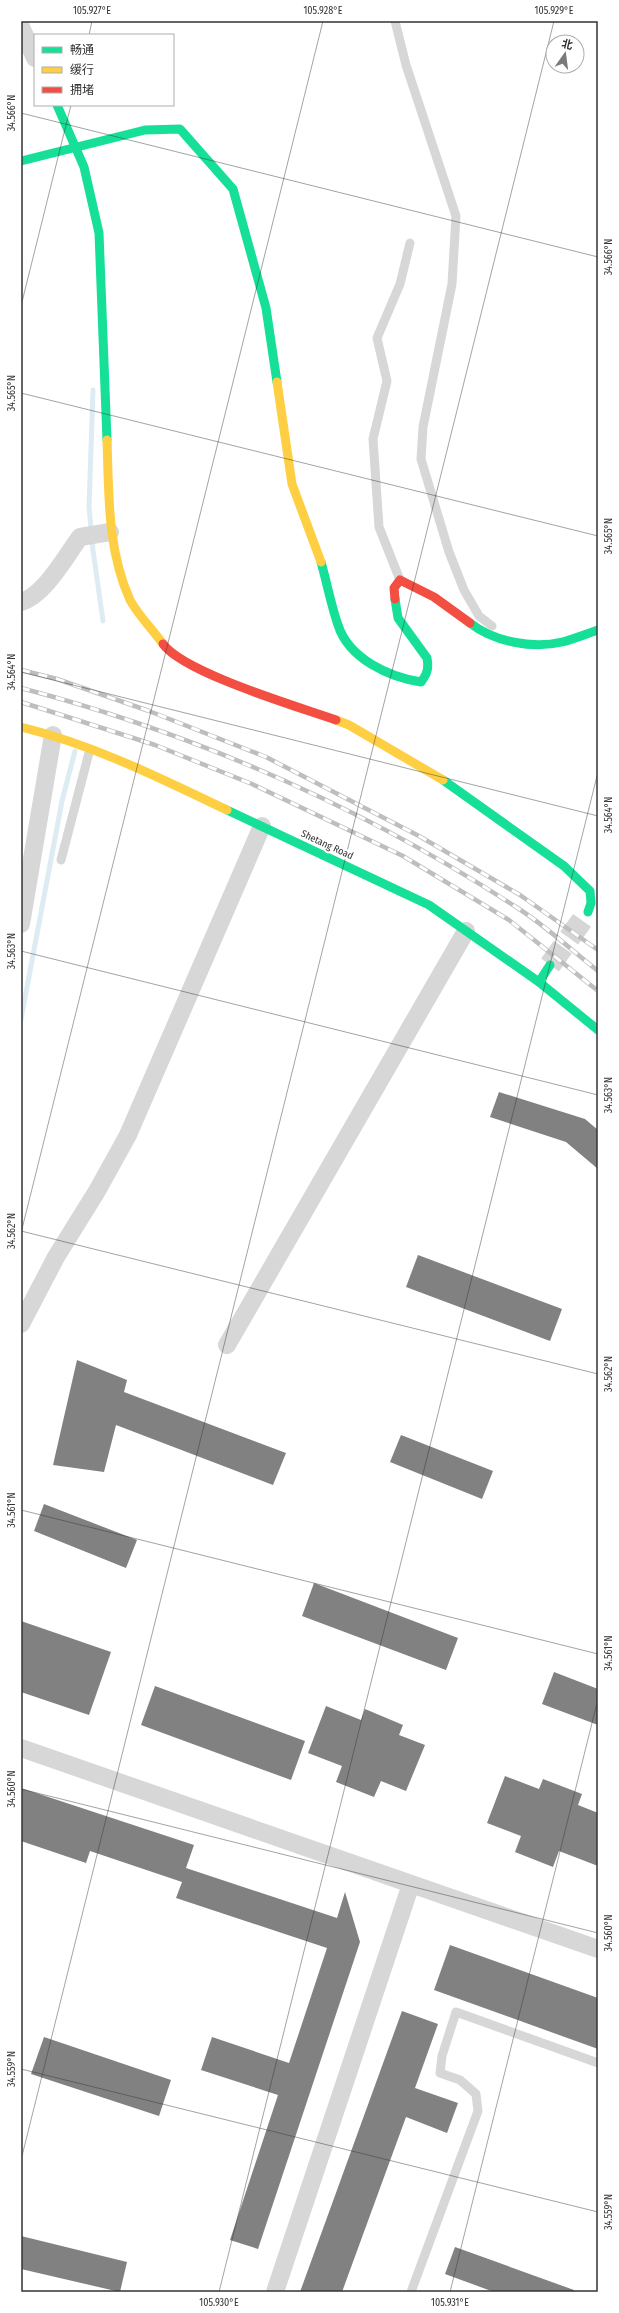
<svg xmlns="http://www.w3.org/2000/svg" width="619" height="2313" font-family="'Fira Sans Condensed','Noto Sans SC',sans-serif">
<rect width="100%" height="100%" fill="#fff"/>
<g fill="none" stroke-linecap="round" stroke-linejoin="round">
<g stroke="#ddebf3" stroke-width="5">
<path d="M93,390l-4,117 4,43 10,71"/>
<path d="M21,1019l41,-218 13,-50"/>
</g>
</g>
<g fill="#818181">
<path d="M499,1092l86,27 13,11v39l-32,-27 -76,-25z"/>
<path d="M418,1255l144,54 -12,32 -144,-54z"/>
<path d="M77,1360l50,20 -3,12 162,61 -13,32 -157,-60 -12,47 -51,-7z"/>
<path d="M401,1435l92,36 -11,28 -92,-37z"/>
<path d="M44,1504l93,36 -11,28 -92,-37z"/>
<path d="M314,1583l144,55 -12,32 -144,-54z"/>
<path d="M21,1621l90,31 -22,63 -68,-23z"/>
<path d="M554,1672l44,17v36l-56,-21z"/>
<path d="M155,1686l150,55 -14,39 -150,-55z"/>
<path d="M326,1706l35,14 4,-11 38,16 -4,10 26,10 -19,46 -25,-10 -7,16 -38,-15 6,-16 -34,-13z"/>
<path d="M505,1776l34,13 4,-10 39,15 -4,11 20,8v53l-39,-15 -6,16 -38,-15 6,-16 -34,-13z"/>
<path d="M21,1788l173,57 -8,23 151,50 8,-26 15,50 -102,307 -28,-9 48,-145 -77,-25 11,-33 77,26 38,-115 -151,-50 6,-16 -92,-31 -4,12 -65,-22z"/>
<path d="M450,1945l148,53v51l-164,-59z"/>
<path d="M402,2011l36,13 -23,64 43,15 -11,30 -41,-16 -64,175h-42z"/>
<path d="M44,2037l127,43 -12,36 -128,-42z"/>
<path d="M21,2236l106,26 -7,30 -99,-23z"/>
<path d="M455,2247l119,43v2h-80l-49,-18z"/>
</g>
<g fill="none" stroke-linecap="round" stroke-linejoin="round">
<path stroke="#d6d6d6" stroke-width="22" stroke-dasharray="22 11" stroke-linecap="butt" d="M550,965l38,-53"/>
<g stroke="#d7d7d7" stroke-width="9">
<path d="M395,21l11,44 50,151 -4,68 -29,143 -2,32 28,93 15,38 15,26 13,10"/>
<path d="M400,580l-21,-53 -6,-88 14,-58 -10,-43 23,-54 10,-41"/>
<path d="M61,860l29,-111"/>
<path d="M411,2292l67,-181 -2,-17 -16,-14 -20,-7 2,-17 14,-44 142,51"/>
</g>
<g stroke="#d7d7d7" stroke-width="18">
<path d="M21,27l14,31"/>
<path d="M21,602c23,-6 45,-46 59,-65l30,-5"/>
<path d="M21,924l32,-189"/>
<path d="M21,1324l35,-67 41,-66 31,-56 134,-309"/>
<path d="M227,1345l239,-414"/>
<path d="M21,1748l577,201"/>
<path d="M275,2292l136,-408"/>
</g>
<g stroke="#16e098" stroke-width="9">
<path d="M57,105l27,62 15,66 8,207"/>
<path d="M21,161l124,-31 35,-1 53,60 33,119 11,74"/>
<path d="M321,562c6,21 10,43 17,63 11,34 51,52 83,57 6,-8 8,-13 6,-24l-29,-40 -3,-19"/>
<path d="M470,623c24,19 63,26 92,19 12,-3 24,-8 36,-12"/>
<path d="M443,780l121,86 26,25 1,12 -3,9"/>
<path d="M227,810l202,95 110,77 59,48"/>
<path d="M539,982l11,-17"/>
</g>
<g stroke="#ffcf43" stroke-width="9">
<path d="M277,382l15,102 29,78"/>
<path d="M107,440c2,54 0,109 23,160 8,15 23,30 33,44"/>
<path d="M336,720l13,5 94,55"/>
<path d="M21,727c73,18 139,51 206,83"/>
</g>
<g stroke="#f24e42" stroke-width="9">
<path d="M395,599l-1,-11 6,-8 34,17 36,26"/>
<path d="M163,644c21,29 136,63 173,76"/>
</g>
<defs>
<g id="rail">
<path d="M21,670l36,9 92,32 117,46 153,79 101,59 78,55"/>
<path d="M21,688c175,46 343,120 495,219 29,18 55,43 82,64"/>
<path d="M21,702l134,43 97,39 151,72 106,64 89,71"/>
</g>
</defs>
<use href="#rail" stroke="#bebebe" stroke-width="4.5"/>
<use href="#rail" stroke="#fff" stroke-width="3" stroke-dasharray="9" stroke-linecap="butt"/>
</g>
<path fill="none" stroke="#333" stroke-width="1" stroke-opacity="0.45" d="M89,35l3,-14M21,113l577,144M21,306l50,-201M21,393l577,143M21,672l577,144M21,951l577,144M21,1231l577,143M21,1233l302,-1212M21,1510l577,144M21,1789l577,144M21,2069l577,143M21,2160l533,-2139M219,2292l379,-1520M450,2292l148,-593"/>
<g text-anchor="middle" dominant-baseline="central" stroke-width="4" stroke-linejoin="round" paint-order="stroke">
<g font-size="10" fill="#333" stroke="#fff">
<text transform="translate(327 845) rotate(25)">Shetang Road</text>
</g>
</g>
<rect width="619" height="2313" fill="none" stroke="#ffffff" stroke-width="44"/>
<rect x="34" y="34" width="140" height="72" fill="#ffffff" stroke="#adadad"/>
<rect x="42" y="47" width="20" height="6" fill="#16e098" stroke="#adadad"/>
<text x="70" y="54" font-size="12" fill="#333333">畅通</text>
<rect x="42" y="67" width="20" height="6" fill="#ffcf43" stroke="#adadad"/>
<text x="70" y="74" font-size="12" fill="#333333">缓行</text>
<rect x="42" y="87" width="20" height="6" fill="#f24e42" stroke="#adadad"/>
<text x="70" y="94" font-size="12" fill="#333333">拥堵</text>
<g transform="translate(565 54) rotate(14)"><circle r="19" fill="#ffffff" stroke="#adadad"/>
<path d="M0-3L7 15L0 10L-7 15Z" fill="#7a7a7a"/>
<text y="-6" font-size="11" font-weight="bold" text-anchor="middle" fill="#333333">北</text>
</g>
<rect x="22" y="22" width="575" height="2269" fill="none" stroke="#333" stroke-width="1.5"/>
<g font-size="10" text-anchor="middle" fill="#333">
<text x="92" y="14">105.927°E</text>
<text x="323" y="14">105.928°E</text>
<text x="554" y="14">105.929°E</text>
<text transform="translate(11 113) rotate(-90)" y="4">34.566°N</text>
<text transform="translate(608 257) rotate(-90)" y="4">34.566°N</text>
<text transform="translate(11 393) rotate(-90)" y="4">34.565°N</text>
<text transform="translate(608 536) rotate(-90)" y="4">34.565°N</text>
<text transform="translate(11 672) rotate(-90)" y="4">34.564°N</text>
<text transform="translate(608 815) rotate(-90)" y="4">34.564°N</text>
<text transform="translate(11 951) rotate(-90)" y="4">34.563°N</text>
<text transform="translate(608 1095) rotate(-90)" y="4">34.563°N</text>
<text transform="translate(11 1231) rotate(-90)" y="4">34.562°N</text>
<text transform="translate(608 1374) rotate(-90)" y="4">34.562°N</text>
<text transform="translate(11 1510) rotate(-90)" y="4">34.561°N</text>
<text transform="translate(608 1653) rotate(-90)" y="4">34.561°N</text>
<text transform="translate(11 1789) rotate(-90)" y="4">34.560°N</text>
<text transform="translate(608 1933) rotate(-90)" y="4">34.560°N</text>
<text transform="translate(11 2069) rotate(-90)" y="4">34.559°N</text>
<text transform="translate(608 2212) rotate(-90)" y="4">34.559°N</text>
<text x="219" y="2306">105.930°E</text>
<text x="450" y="2306">105.931°E</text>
</g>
</svg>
